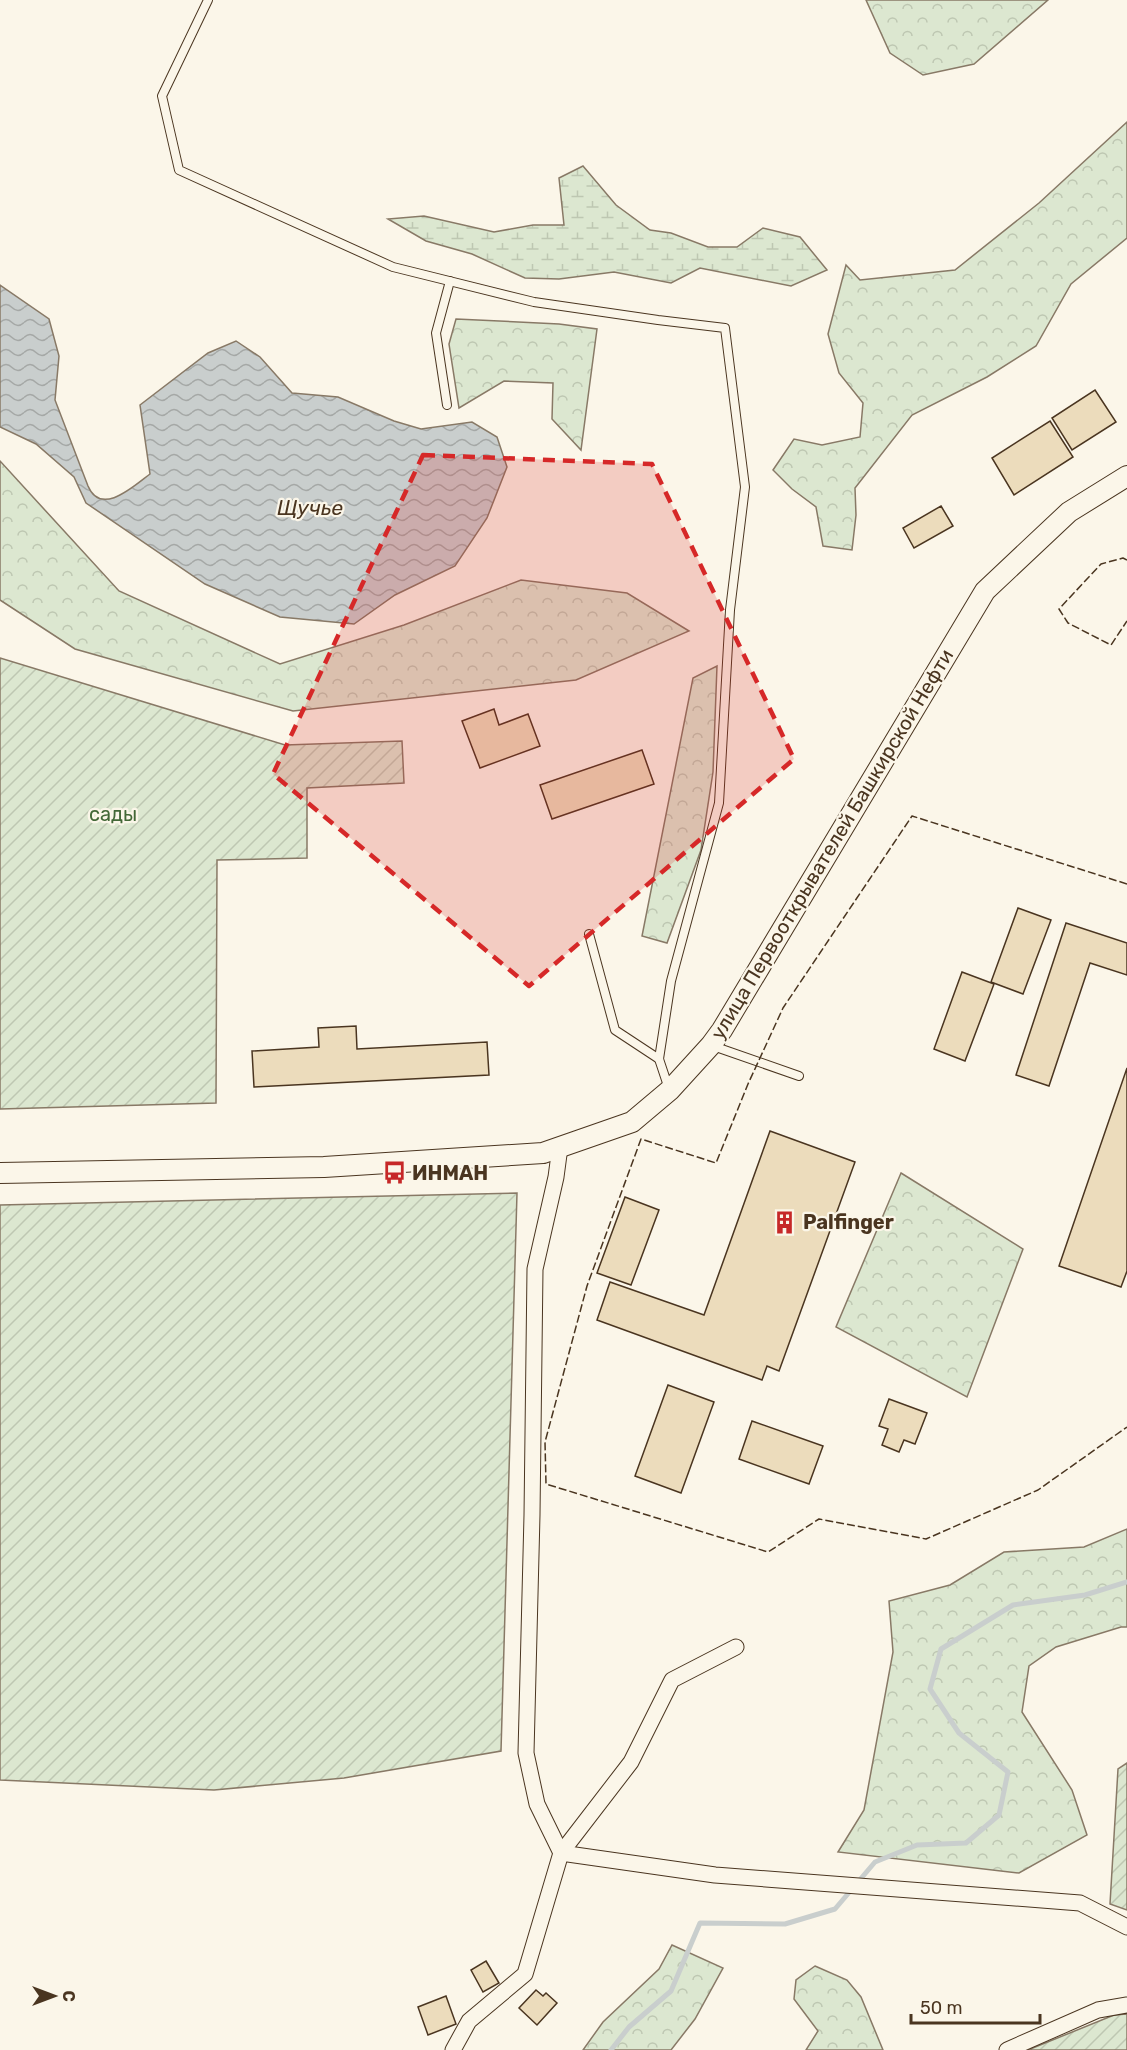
<svg xmlns="http://www.w3.org/2000/svg" width="1127" height="2050" font-family="Rubik,sans-serif">
<defs>
<pattern id="forest-crowns" width="20" height="18" patternUnits="userSpaceOnUse" patternTransform="scale(1.5)"><rect width="20" height="18" fill="#dce7d0"/><path d="M2 6a3 3 0 1 1 6 0M12 15a3 3 0 1 1 6 0" fill="none" stroke="#bec7b2"/></pattern>
<pattern id="wetland-marsh" width="20" height="14" patternUnits="userSpaceOnUse" patternTransform="scale(1.5)"><rect width="20" height="14" fill="#dce7d0"/><path d="M1 5h8M5 5V1M11 12h8M15 12V8" fill="none" stroke="#bec7b2"/></pattern>
<pattern id="garden-furrows" width="10" height="10" patternUnits="userSpaceOnUse" patternTransform="scale(1.5)"><rect width="10" height="10" fill="#dce7d0"/><path d="M-1 1l2-2M0 10L10 0M9 11l2-2" fill="none" stroke="#bec7b2"/></pattern>
<pattern id="water-waves" width="16" height="10" patternUnits="userSpaceOnUse" patternTransform="scale(1.5)"><rect width="16" height="10" fill="#c9cecd"/><path d="M0 5q4-4 8 0t8 0" fill="none" stroke="#a5a8a6"/></pattern>
</defs>
<rect width="100%" height="100%" fill="#fbf6e9"/>
<g fill="url(#forest-crowns)" stroke="#887966" stroke-width="1.5">
<path d="M866,0h182l-74,64 -51,11 -33,-22z"/>
<path d="M1127,122v116l-56,46 -35,62 -49,31 -75,38 -57,73 1,27 -4,35 -29,-4 -7,-39 -24,-18 -19,-19 21,-31 28,6 38,-8 3,-34 -24,-30 -11,-39 18,-69 14,15 95,-10 84,-67z"/>
<path d="M456,319l103,5 38,5 -16,121 -29,-31 1,-36 -49,-2 -45,27 -10,-64z"/>
<path d="M0,461l119,130 161,73 124,-39 117,-45 106,13 62,38 -113,49 -283,31 -218,-62 -75,-49z"/>
<path d="M717,666l-4,106 -12,78 -34,93 -25,-7 51,-258z"/>
<path d="M901,1173l122,76 -56,148 -131,-70z"/>
<path d="M1127,1529v98h-6l-65,20 -27,19 -7,46 50,78 15,45 -68,38 -181,-21 26,-42 29,-158 -4,-51 61,-16 54,-33 80,-5z"/>
<path d="M672,1945l51,23 -28,51 -24,31h-88l20,-28 56,-53z"/>
<path d="M815,1966l32,14 14,17 22,53h-77l12,-19 -24,-32 2,-19z"/>
</g>
<path fill="url(#wetland-marsh)" stroke="#887966" stroke-width="1.5" d="M583,166l33,39 34,25 21,3 37,14h29l26,-19 37,9 27,33 -36,16 -91,-18 -29,15 -57,-11 -55,7 -34,-1 -53,-24 -46,-13 -38,-22 36,-3 70,16 39,-7h31l-5,-47z"/>
<g fill="url(#garden-furrows)" stroke="#887966" stroke-width="1.5">
<path d="M0,658l285,87 117,-4 2,42 -97,5v70l-90,2 -1,243 -216,6z"/>
<path d="M517,1193l-16,558 -157,27 -130,12 -214,-10v-575z"/>
<path d="M1127,1763v147l-17,-6 8,-135z"/>
<path d="M1127,2014v36h-99l86,-35z"/>
</g>
<path fill="url(#water-waves)" stroke="#887966" stroke-width="1.5" d="M0,285l49,34 10,37 -4,44 33,86c13,31 46,0 62,-12l-10,-69 68,-52 28,-12 24,16 32,36 46,4 56,24 27,8 51,-7 25,15 10,30 -20,51 -32,48 -60,29 -41,29 -74,-7 -75,-33 -119,-81 -12,-26 -38,-33 -36,-17z"/>
<g fill="none" stroke-linecap="round" stroke-linejoin="round">
<path stroke="#c9cecd" stroke-width="5" d="M611,2050l18,-23 42,-36 29,-68 85,1 50,-15 40,-47 42,-17 49,-2 33,-28 9,-43 -49,-39 -29,-44 11,-40 72,-44 72,-10 42,-13"/>
</g>
<g fill="#ecdcbc" stroke="#4a3520" stroke-width="1.5">
<path d="M1095,390l21,32 -44,28 -20,-32z"/>
<path d="M1050,421l23,36 -59,38 -22,-37z"/>
<path d="M941,506l12,20 -39,22 -11,-20z"/>
<path d="M494,709l5,16 29,-11 12,32 -60,22 -18,-47z"/>
<path d="M642,750l12,34 -102,35 -12,-34z"/>
<path d="M1018,908l33,12 -28,74 -32,-12z"/>
<path d="M1066,923l61,20v32l-37,-12 -41,123 -33,-11z"/>
<path d="M962,972l32,12 -29,77 -31,-12z"/>
<path d="M356,1026l1,23 130,-7 2,33 -235,12 -2,-36 67,-4 -1,-19z"/>
<path d="M1127,1068v203l-6,16 -62,-21z"/>
<path d="M770,1131l85,31 -76,209 -12,-5 -5,14 -165,-60 13,-38 94,33z"/>
<path d="M625,1197l34,13 -28,75 -34,-12z"/>
<path d="M668,1385l46,17 -33,91 -46,-17z"/>
<path d="M889,1399l38,14 -12,31 -11,-4 -5,12 -17,-7 6,-16 -9,-3z"/>
<path d="M752,1421l71,25 -14,38 -70,-25z"/>
<path d="M486,1961l13,22 -16,9 -12,-22z"/>
<path d="M536,1990l7,6 3,-3 11,10 -20,22 -18,-17z"/>
<path d="M446,1996l10,28 -28,11 -10,-28z"/>
</g>
<g fill="none" stroke-linecap="round" stroke-linejoin="round">
<defs>
<g id="service">
<path d="M208,0l-46,96 17,74 214,97 141,35 124,18 67,8 20,159 -15,123 -11,193 -48,178 -12,78 10,30"/>
<path d="M447,405l-11,-72 14,-52"/>
<path d="M589,934l26,96 44,29"/>
<path d="M713,1046l86,30"/>
</g>
<g id="minor">
<path d="M560,1147l-4,30 -21,92 -3,246 -6,238 11,51 24,49 154,22 365,28 47,24"/>
<path d="M453,2050l16,-29 56,-47 36,-121 70,-91 41,-82 64,-33"/>
<path d="M1007,2050l91,-40 29,-5"/>
</g>
<path id="tertiary" d="M0,1173l324,-6 219,-14 89,-31 38,-32 41,-45 11,-15 263,-439 84,-79 58,-36"/>
</defs>
<use href="#service" stroke="#4a3520" stroke-width="10"/>
<use href="#minor" stroke="#4a3520" stroke-width="17"/>
<use href="#tertiary" stroke="#4a3520" stroke-width="22"/>
<use href="#service" stroke="#fbf6e9" stroke-width="8"/>
<use href="#minor" stroke="#fbf6e9" stroke-width="15"/>
<use href="#tertiary" stroke="#fbf6e9" stroke-width="20"/>
<g stroke="#4a3520" stroke-width="1.5" stroke-dasharray="8 3" stroke-linecap="butt">
<path d="M1127,560l-4,-2 -22,6 -42,45 9,14 43,22 16,-24"/>
<path d="M1127,884l-215,-68 -129,192 -35,76 -32,79 -75,-24 -54,147 -42,156 1,42 222,68 51,-33 107,20 112,-49 89,-63"/>
</g>
</g>
<path fill="#d62828" fill-opacity="0.2" stroke="#d62828" stroke-width="4.5" stroke-dasharray="12 8" stroke-linejoin="round" d="M423,455l229,9 142,295 -265,227 -256,-212z"/>
<defs>
<symbol id="bus-bare" viewBox="-9 -9 18 18"><path d="M-5-6H5V4H4V6H2V4H-2V6H-4V4H-5ZM-3.5-4V0h7V-4ZM-3.5 1.2v1.5H-2V1.2ZM2 1.2v1.5H3.5V1.2Z" fill="#c62828" stroke="#fbf6e9" stroke-width="2.5" paint-order="stroke"/></symbol>
<symbol id="building-bare" viewBox="-9 -9 18 18"><path d="M-4-6H4V6H1V3H-1V6H-4ZM-2.5-4.3h1.7v1.8h-1.7ZM.8-4.3h1.7v1.8H.8ZM-2.5-1h1.7V.8h-1.7ZM.8-1h1.7V.8H.8Z" fill="#c62828" stroke="#fbf6e9" stroke-width="2.5" paint-order="stroke"/></symbol>
</defs>
<g fill-rule="evenodd">
<use href="#bus-bare" x="378" y="1156" width="33" height="33"/>
<use href="#building-bare" x="768" y="1206" width="33" height="33"/>
</g>
<g text-anchor="middle" dominant-baseline="central" stroke-width="4.5" stroke-linejoin="round" paint-order="stroke">
<g font-size="20" fill="#436837" stroke="#fbf6e9">
<text x="113" y="814">сады</text>
</g>
<g font-size="20" fill="#4a3520" stroke="#fbf6e9">
<text transform="translate(832 844) rotate(-59)">улица Первооткрывателей Башкирской Нефти</text>
</g>
<g font-size="20" font-weight="bold" fill="#4a3520" stroke="#fbf6e9" text-anchor="start">
<text x="412" y="1173">ИНМАН</text>
<text x="803" y="1222">Palfinger</text>
</g>
<g font-size="21" font-style="italic" fill="#4a3520" stroke="#fbf6e9">
<text x="310" y="507">Щучье</text>
</g>
</g>
<g transform="translate(54 1996) rotate(90)" stroke="#fbf6e9" stroke-width="4.5" paint-order="stroke">
<path d="M0-4.5L10 22L0 15L-10 22Z" fill="#4a3520"/>
<text y="-9" font-size="16" font-weight="bold" text-anchor="middle" fill="#4a3520">С</text>
</g>
<path d="M911 2014v9h129v-9" fill="none" stroke="#4a3520" stroke-width="3"/>
<text x="920" y="2014" font-size="18" fill="#4a3520" stroke="#fbf6e9" stroke-width="4.5" paint-order="stroke">50 m</text>
</svg>
